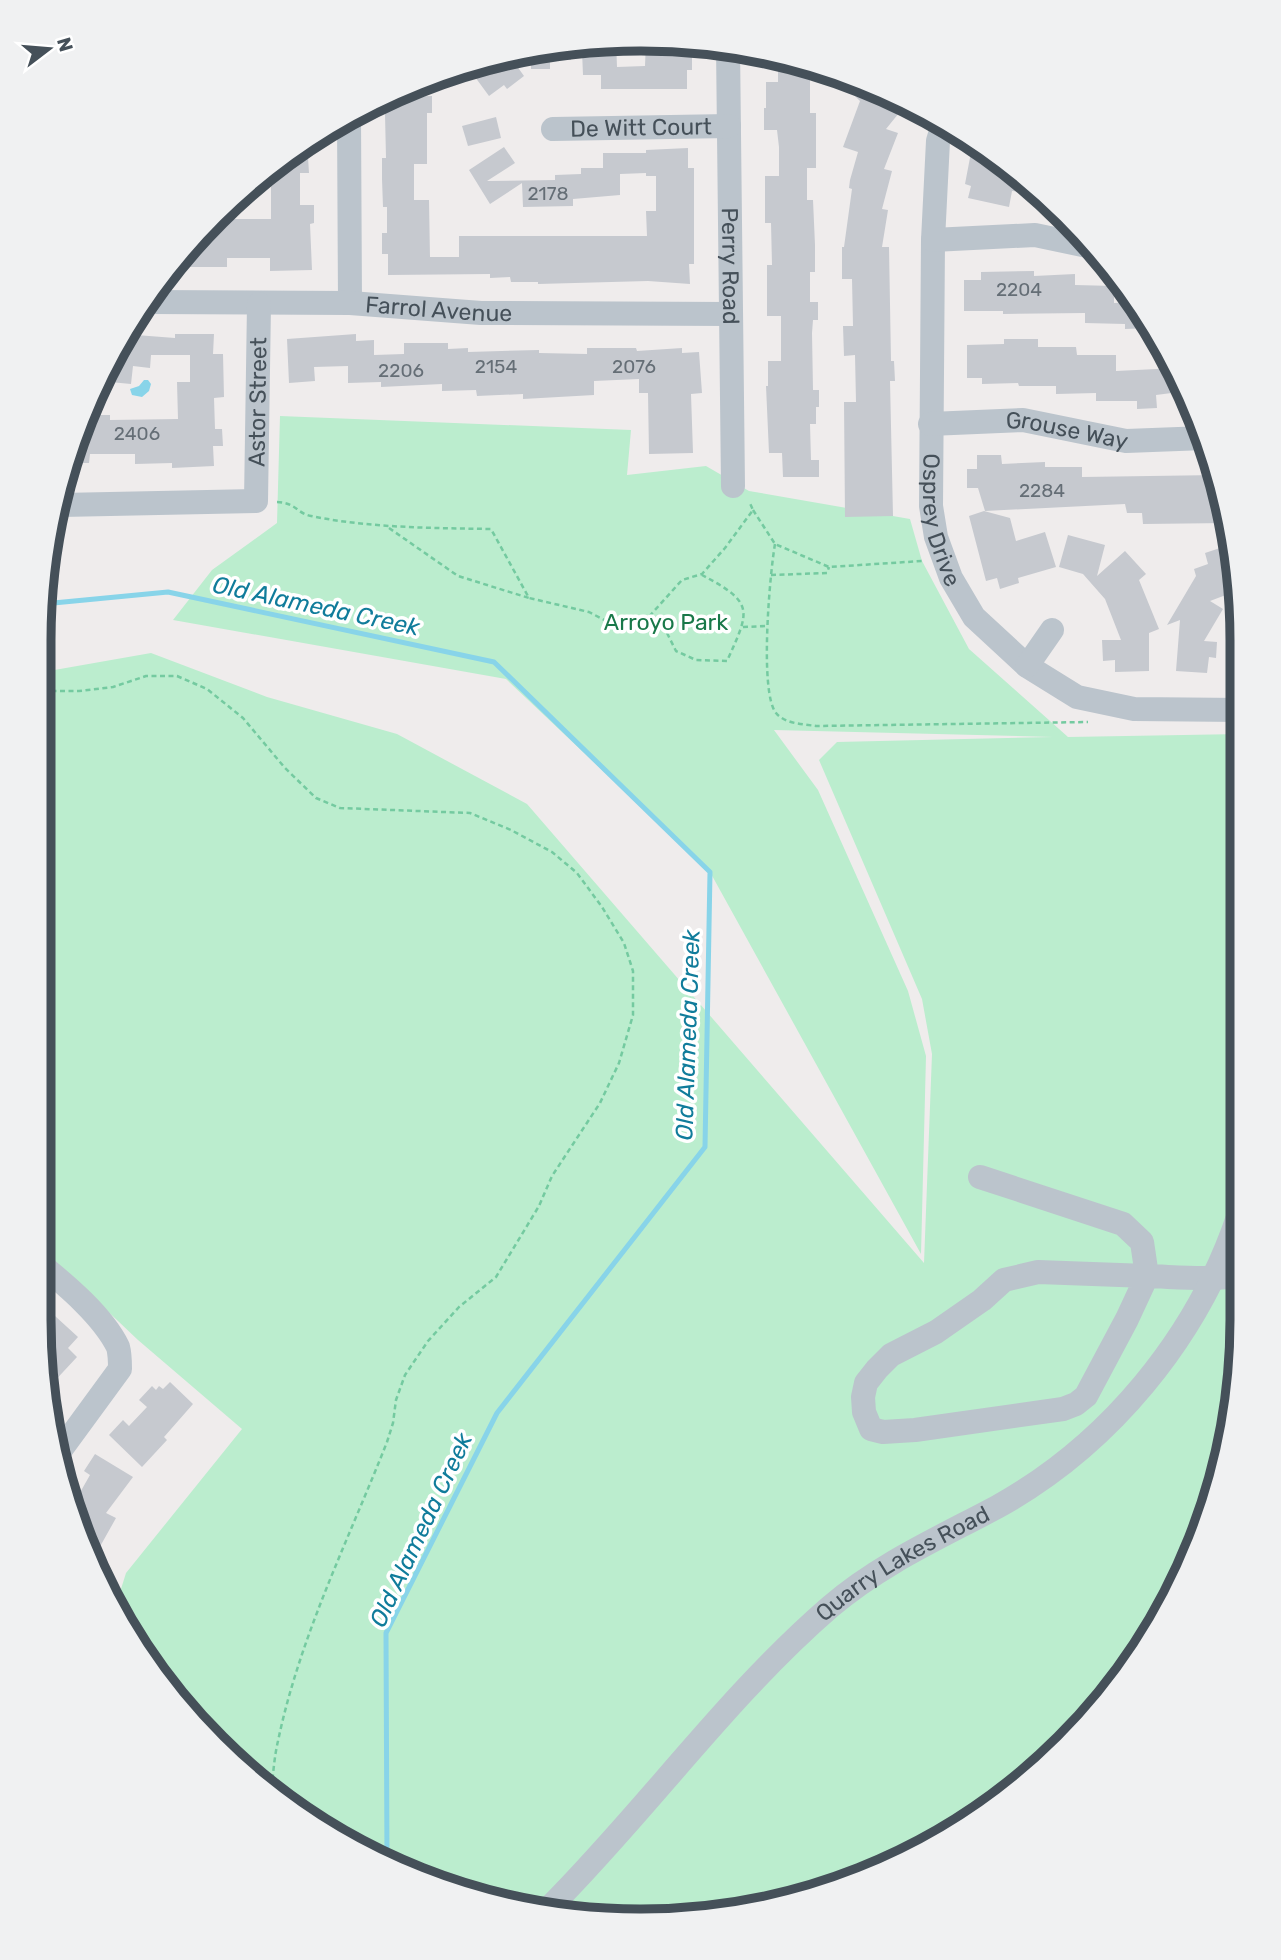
<svg xmlns="http://www.w3.org/2000/svg" width="1281" height="1960" font-family="Rubik,sans-serif">
<rect width="100%" height="100%" fill="#efecec"/>
<path fill="#bbedce" d="M280,416l351,14 -4,45 79,-9 43,25 161,28 12,42 47,88 99,88 173,-3 -4,664 -56,187 -88,132 -151,124 -146,60 -194,19 -53,-12 -16,-13 -10,7 -113,-26 -136,-79 -134,-143 -24,-49 10,-32 116,-144 -104,-89 -99,-94 4,-574 108,-19 116,44 130,37 130,70 397,459 8,-209 -10,-55 -103,-239 18,-18 216,-5 -279,-7 44,60 90,201 18,65 -5,198 -211,-382 -204,-193 -333,-59 39,-50 65,-47z"/>
<path fill="#88d4e9" d="M144,380h4l3,4 -2,7 -7,6 -10,-2 -2,-6 9,-3z"/>
<g fill="none" stroke-linecap="round" stroke-linejoin="round">
<path stroke="#88d4e9" stroke-width="5" d="M43,604l125,-12 326,70 216,210 -5,275 -208,266 -111,220 1,229"/>
</g>
<g fill="#c6c9cf">
<path d="M600,40h16l1,27 28,-1 1,-25 41,2v4h5v23h-5v19h-86v-14h-18l-1,-24h18z"/>
<path d="M571,45v15h-21v9h-19v-8h-9v-8z"/>
<path d="M509,55l15,21 -17,13 -3,-4 -15,11 -22,-30 18,-7z"/>
<path d="M778,60l32,5v48h6v55h-9v32h6l2,45v27h-5v30h8v18h-5l-1,13 1,57h6v17h-3v17h-6l1,36h8v17h-36l-1,-24h-13l-3,-67h2v-25h13v-45h-14v-51h5l-1,-42h-6v-47h14v-29l-2,-17h-13v-22h2v-26h12z"/>
<path d="M863,84l44,19 -21,26 12,4 -14,36 8,2 -10,38 6,1 -6,37h7l2,114h3l1,20h-5l3,135 -48,1 -1,-115h12l-1,-47 -11,1 -1,-30h10l-1,-47h-10v-32h2l8,-58 -3,-1 1,-8 8,-28 -15,-5 17,-46 -6,-6z"/>
<path d="M401,91v6l31,-1v17h-5v51h-13v36h15l1,57h29v-21h188l-1,-25h10v-35h-10v-3l-26,1v21l-47,4v7l-50,1 -1,-24 -32,21 -21,-34 35,-23 11,16 -28,18 68,-1v-5l26,-1v-6h22v-15h43v-3l42,-2v20h6v96h-5l1,20 -42,-3 -110,3v-2h-27l-1,-5 -20,1v-4l-102,1v-21h-6v-21h5v-26h-4l-1,-28v-21h4l-1,-44h-5l-1,-15z"/>
<path d="M496,117l5,21 -33,8 -6,-20z"/>
<path d="M307,142l2,31h-9v32h14v18l-4,1 2,46 -42,1v-13h-43v9h-55l16,-24 18,-17h21v-7h44v-53z"/>
<path d="M973,142l65,46 5,6 -31,-3 -3,16 -41,-9 3,-12 -6,-2z"/>
<path d="M1034,271v5l41,-2v11l39,1v17l22,-1 16,26 -27,1v-5l-40,-1v-10l-82,1v-3h-39v-31h17v-8z"/>
<path d="M175,334h39l-1,20h10l1,43 -10,1 1,31h7l1,17h-10l1,20 -42,2v-5l-37,1v-10h-45l-1,9h-16l14,-43 3,1v-6h20v5l68,-1 -1,-37h13v-27h-39l-1,13 -17,-2 -2,18 -21,-2 2,-25 9,-13 14,1 1,-10 39,3z"/>
<path d="M356,334v7l18,-1v15l30,-1v-11h44v6l20,-1v4l71,-2v3l48,1v-6h49l1,3 45,-3v5l17,-1 3,41 -11,1 2,59 -44,1 -1,-61h-9v-14l-45,2v14l-71,4v-5l-46,2 -1,-6 -34,1v-7l-61,3v-5l-33,1v-17l-34,1 1,14 -26,2 -2,-44z"/>
<path d="M1004,339h34v8h38l1,8h39v16l61,-3 10,23 -31,4 1,13 -20,1v-8h-41v-8l-40,1v-8h-37l-1,-3 -36,1v-6h-15v-33l37,-1z"/>
<path d="M977,455h24l1,9 43,-2v5h37v10l136,-2 10,48 -85,1 -1,-11h-15l-2,-9 -140,7 -7,-23h-11v-19h10z"/>
<path d="M984,511l26,7 6,23 29,-9 11,35 -38,11 1,5 -19,6 -3,-11 -11,3 -17,-65z"/>
<path d="M1068,535l37,10 -8,31 28,-25 21,23 -7,6 20,49 -10,4v38l-34,1v-12l-12,1 -1,-21h19l-16,-41 -22,-25 -24,-7z"/>
<path d="M1232,544l7,46 -29,11 13,8 -19,32 13,1 -1,16 -7,-1 -2,16 -31,-2 4,-51 -13,5 29,-49 -2,-7 14,-5 -3,-11z"/>
<path d="M39,1313l9,10 7,-7 23,21 -10,11 9,9 -27,29z"/>
<path d="M170,1382l23,22 -29,33 3,3 -25,27 -33,-32 14,-15 6,6 18,-19 -8,-7 13,-14 4,4 3,-4 4,3z"/>
<path d="M95,1454l38,23 -27,36 10,5 -23,41 -23,-46 -3,-23 11,6 12,-21 -6,-4z"/>
</g>
<g fill="none" stroke-linecap="round" stroke-linejoin="round">
<g stroke="#74caa0" stroke-width="2.5" stroke-dasharray="5 3.5" stroke-linecap="butt">
<path d="M277,502c20,1 19,11 34,14 59,12 120,12 180,13l38,69 60,14 21,11 19,4 17,-7 36,-40 20,-6 23,-26 28,-38 -4,-9"/>
<path d="M753,510l22,34 54,23 93,-6"/>
<path d="M389,528l69,48 71,22"/>
<path d="M775,544c-5,28 -16,148 1,169 9,11 27,11 40,13l272,-4"/>
<path d="M771,575l56,-2 2,-6"/>
<path d="M646,620l19,9 11,22 20,9 31,1c23,-51 28,-58 -25,-86"/>
<path d="M743,627l24,-1"/>
<path d="M43,691h36l34,-4 33,-11h31l30,13 36,29 42,50 31,30 24,10 130,5 41,17 41,22 25,21 25,34 22,36 9,28v44l-14,48 -19,40 -48,73 -13,30 -43,71 -37,30 -31,34 -23,34 -9,25 -3,23 -6,19c-39,99 -87,194 -109,299 -4,17 -5,35 -7,53"/>
</g>
<g stroke="#bbc4cc" stroke-width="24">
<path id="s1" d="M728,46l5,440"/>
<path d="M349,117l1,186"/>
<path id="s2" d="M944,121l-6,20 -5,99 -2,266 5,31 15,41 23,39 53,49 50,31 57,12 107,1"/>
<path id="s3" d="M553,129l176,-3"/>
<path d="M933,240l102,-5 57,12"/>
<path id="s4" d="M149,302l201,1 131,10 249,1"/>
<path id="s5" d="M930,424l93,-4 103,21 79,-3"/>
<path id="s6" d="M61,505l195,-4 3,-197"/>
<path d="M1027,666l25,-36"/>
<path d="M980,1177l143,47 19,18 5,34 -20,43 -41,77 -10,8 -13,5 -148,21 -32,2 -12,-3 -7,-17 -1,-15 3,-14 11,-14 14,-14 45,-23 46,-32 22,-20 34,-8 109,4c31,1 60,4 91,0"/>
<path d="M39,1263c27,22 64,53 79,84 2,7 2,15 2,22l-60,82"/>
<path id="s7" d="M549,1908c97,-97 177,-211 281,-301 50,-43 109,-69 167,-100 112,-62 200,-169 241,-290"/>
</g>
</g>
<g text-anchor="middle" dominant-baseline="central" stroke-width="7" stroke-linejoin="round" paint-order="stroke">
<g font-size="19" fill="#656e76">
<text x="548" y="193">2178</text>
<text x="1019" y="289">2204</text>
<text x="496" y="366">2154</text>
<text x="634" y="366">2076</text>
<text x="401" y="370">2206</text>
<text x="137" y="433">2406</text>
<text x="1042" y="490">2284</text>
</g>
<g font-size="23" fill="#455059" stroke="#fff">
<text stroke="none"><textPath href="#s3" startOffset="88">De Witt Court</textPath></text>
<text stroke="none"><textPath href="#s1" startOffset="220">Perry Road</textPath></text>
<text stroke="none"><textPath href="#s4" startOffset="290">Farrol Avenue</textPath></text>
<text stroke="none"><textPath href="#s6" startOffset="294">Astor Street</textPath></text>
<text stroke="none"><textPath href="#s5" startOffset="138">Grouse Way</textPath></text>
<text stroke="none"><textPath href="#s2" startOffset="401">Osprey Drive</textPath></text>
<text stroke="none"><textPath href="#s7" startOffset="497">Quarry Lakes Road</textPath></text>
</g>
<g font-size="23" fill="#197849" stroke="#fff">
<text x="666" y="622">Arroyo Park</text>
</g>
<g font-size="24" font-style="italic" fill="#107c9b" stroke="#fff">
<text transform="translate(316 606) rotate(12)">Old Alameda Creek</text>
<text transform="translate(688 1035) rotate(-88)">Old Alameda Creek</text>
<text transform="translate(421 1530) rotate(-65)">Old Alameda Creek</text>
</g>
</g>
<path d="M0 0H1281V1960H0ZM640 51H641A589 589 0 0 1 1230 640V1320A589 589 0 0 1 641 1909H640A589 589 0 0 1 51 1320V640A589 589 0 0 1 640 51Z" fill="#f0f1f2" fill-rule="evenodd"/>
<path fill="none" stroke="#455059" stroke-width="9" d="M640 51H641A589 589 0 0 1 1230 640V1320A589 589 0 0 1 641 1909H640A589 589 0 0 1 51 1320V640A589 589 0 0 1 640 51Z"/>
<g transform="translate(49 49) rotate(74)" stroke="#ffffff" stroke-width="5" paint-order="stroke">
<path d="M0-5L12 26L0 18L-12 26Z" fill="#455059"/>
<text y="-10" font-size="19" font-weight="bold" text-anchor="middle" fill="#455059">N</text>
</g>
</svg>
